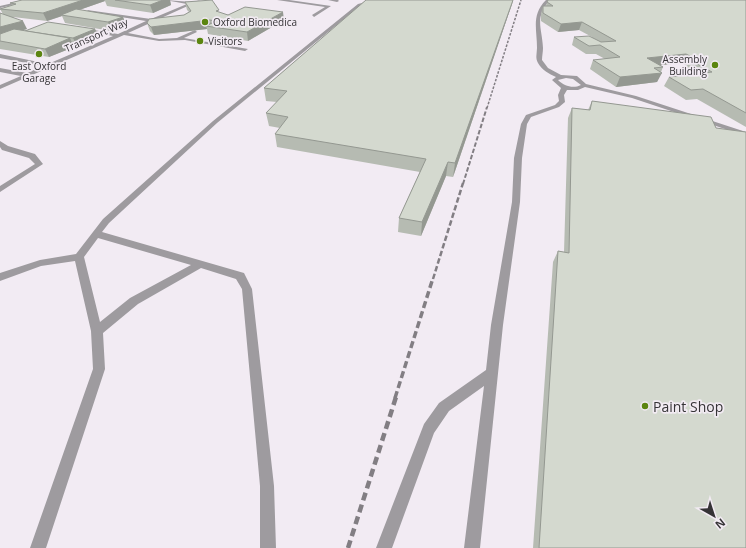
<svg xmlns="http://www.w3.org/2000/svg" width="746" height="548" font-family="'Open Sans',sans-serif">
<rect width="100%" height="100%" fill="#f2ebf3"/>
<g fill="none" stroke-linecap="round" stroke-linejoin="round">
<g fill="#9e9b9f" fill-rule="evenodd">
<path d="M26,0h8l-34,8v-2z"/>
<path d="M165,0l27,2 9,-2 -73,33 31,6 18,-1 18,-8 2,2 -13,6 64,11 -3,2 -60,-11 -26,1 -35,-6 -124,54v-4l21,-9 -21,-4v-4l27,5 16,-7 -43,-8v-4l48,10 65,-28 -30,-6 -2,-2 37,6 28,-13 -57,-9 -2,-2 64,9 36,-15z"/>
<path d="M277,0h12l42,6 -17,11 -2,-2 13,-8z"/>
<path d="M328,0h10l1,1 -2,1z"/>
<path d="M373,0h7l-20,6 -143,117 -108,100 -7,9 142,41 8,16 22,197 2,62h-16v-62l-18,-197 -6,-10 -35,-11 -63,36 -35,29 2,36 -59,179h-16l63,-179 -2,-38 -16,-70 -34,5 -41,15v-8l40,-13 36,-6 27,-35 110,-98 145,-117zM98,238l93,27 -61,33 -30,24 -16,-65z"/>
<path d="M546,0h4c-16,18 -8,27 -7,48 0,4 -1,8 -1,12l6,8 13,7 16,1 9,8 50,12 110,36v4l-114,-38 -47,-11 -7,3h-11l-3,5 1,7 -6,5 -28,10 -4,7 -5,34 -2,44 -17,123 -23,223h-16l20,-162 -35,25 -15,22 -42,115h-16l48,-124 15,-21 47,-33 5,-45 21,-123 2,-44 7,-34 5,-9 29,-10 4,-4 -1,-6 3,-7 -9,-8 4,-3c-7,-3 -14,-7 -18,-14 -3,-5 -1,-10 -1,-15 0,-19 -6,-33 9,-48zM566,78l7,1 8,6c-8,4 -17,1 -23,-5z"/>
<path d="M0,141l8,5 27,8 8,10 -43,28v-6l35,-22 -6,-6 -27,-8 -2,-3z"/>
</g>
<path stroke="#827e83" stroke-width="1.5" stroke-dasharray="2.5 1.5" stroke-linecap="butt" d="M487,108l34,-108"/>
<path stroke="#827e83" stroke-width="2" stroke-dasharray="4.5 2" stroke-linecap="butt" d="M463,184l24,-77"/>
<path stroke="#827e83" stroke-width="2.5" stroke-dasharray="5.5 2.5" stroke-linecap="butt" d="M433,279l30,-96"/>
<path stroke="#827e83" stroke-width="3.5" stroke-dasharray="7 3.5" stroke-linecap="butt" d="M395,398l38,-120"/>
<path stroke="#827e83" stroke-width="4.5" stroke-dasharray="8 4.5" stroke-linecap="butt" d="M348,548l48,-151"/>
</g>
<g fill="#b6bbb2">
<path d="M22,0h148l1,5 -18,8 -46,-7 -2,-5 -26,9 44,7 3,8 -15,6 -46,-8 -3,-7 -15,5 -34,-4 14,12 -4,1 2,1 70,-2 3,6 -22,9h-3l1,3 -25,10 -49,-8v-36l3,1 -3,-5 12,-4 -2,-2z"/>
<path d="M366,0h147l-1,4 -59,173 -7,-1 -25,60 -23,-4 1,-14 21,-46 -143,-25 -2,-13 5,-6 -11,-2 -3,-13 11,-11 -11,-1 -2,-13z"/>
<path d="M746,0v127l-49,-28 -11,1 -22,-14 5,-9 25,-3 -8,-5 1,-3 -5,-3 -22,2 3,2 -6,15 -41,5 -26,-18 3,-9 12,-1 -9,-5h-10l-14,-9 2,-8h18l-13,-7 -21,2 -17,-11v-7l2,-8h3l1,-4z"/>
<path d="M185,2l43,13 56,5 -36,21 -40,-7 -1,-5 -53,6 -4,-4 -3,-8 37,-8 5,-3 -2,-2z"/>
<path d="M592,101l154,447h-213l20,-286 5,-11 6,1 4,-134 4,-10 16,2z"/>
</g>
<g fill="#949891">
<path d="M83,0h21l1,1 -40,14h-4l1,1 -15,5 -4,-8z"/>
<path d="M163,0h7l1,5 -18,8 -3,-8z"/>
<path d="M513,0l-1,4 -59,173 2,-14z"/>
<path d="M283,12l1,8 -36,21 -1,-9z"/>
<path d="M123,17l3,8 -15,6 -3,-9z"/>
<path d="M210,20l1,7 -5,-1 1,3 -53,6 -3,-8z"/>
<path d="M23,21l4,8 -27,8v-10z"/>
<path d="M582,22l-3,8 -21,2 3,-8z"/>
<path d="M95,29l3,6 -22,9 -3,-6z"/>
<path d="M70,38l4,9 -25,10 -4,-8z"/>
<path d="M686,54l-4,9 -39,4 4,-9z"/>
<path d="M662,73l-5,9 -41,5 4,-10z"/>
<path d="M448,162l-2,14 -25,60 1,-14z"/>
</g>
<g fill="#d4d9cf" stroke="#949891">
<path d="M22,0h61l-40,13 -43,-4 16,-5 -6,-1z"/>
<path d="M115,0h48l-13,5z"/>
<path d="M212,0l7,10 -3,1 12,4 17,-8 38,5 -36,20 -41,-6 10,-5 -6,-1 -59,7 -4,-4 2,-4 35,-4 7,-4 -6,-9z"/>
<path d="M366,0h147l-58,163 -7,-1 -26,60 -23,-4 27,-59 -151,-25 13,-17 -22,-4 21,-22 -23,-3z"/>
<path d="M548,0h198v113l-43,-24 -12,1 -22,-13 43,-5 -22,-12h8l-12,-6 -39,4 16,9 -9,1 8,5 -42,4 -27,-17 27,-3 -20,-12 -11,1 -15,-9 15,-1 12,6 15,-1 -34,-19 -21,2 -18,-11v-7h10l-6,-4z"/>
<path d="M76,9l47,8 -15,5 -47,-7z"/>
<path d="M0,13l23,8 -23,6z"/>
<path d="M48,22l47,7 -22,9 -48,-7z"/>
<path d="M14,29l56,9 -25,11 -45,-8v-7z"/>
<path d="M592,101l119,16 5,11 30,4v416h-207l19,-297 11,2 3,-145 18,2z"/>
</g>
<g fill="#5b850f" stroke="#f2ebf3" stroke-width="1.5">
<circle cx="205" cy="22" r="4"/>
<circle cx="200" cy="41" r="4"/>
<circle cx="39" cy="54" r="4"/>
<circle cx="715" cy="65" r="4"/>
<circle cx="645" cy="406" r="4"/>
</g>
<g text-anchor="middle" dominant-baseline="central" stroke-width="3.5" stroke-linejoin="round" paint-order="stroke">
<g font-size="10" fill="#353336" stroke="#f2ebf3" text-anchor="start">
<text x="213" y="22">Oxford Biomedica</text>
<text x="208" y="41">Visitors</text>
<text x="707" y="59" text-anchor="end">Assembly<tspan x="707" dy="12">Building</tspan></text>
<text x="39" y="66" text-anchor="middle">East Oxford<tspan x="39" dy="12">Garage</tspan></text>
</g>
<g font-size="10" fill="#353336" stroke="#f2ebf3">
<text transform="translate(96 35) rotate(-24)">Transport Way</text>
</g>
<g font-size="14" fill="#353336" stroke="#f2ebf3" text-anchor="start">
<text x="653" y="406">Paint Shop</text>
</g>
</g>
<g transform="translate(714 516) rotate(141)" stroke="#f2ebf3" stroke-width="3" paint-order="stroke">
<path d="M0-3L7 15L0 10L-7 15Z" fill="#353336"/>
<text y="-6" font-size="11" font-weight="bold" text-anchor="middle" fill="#353336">N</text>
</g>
</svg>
